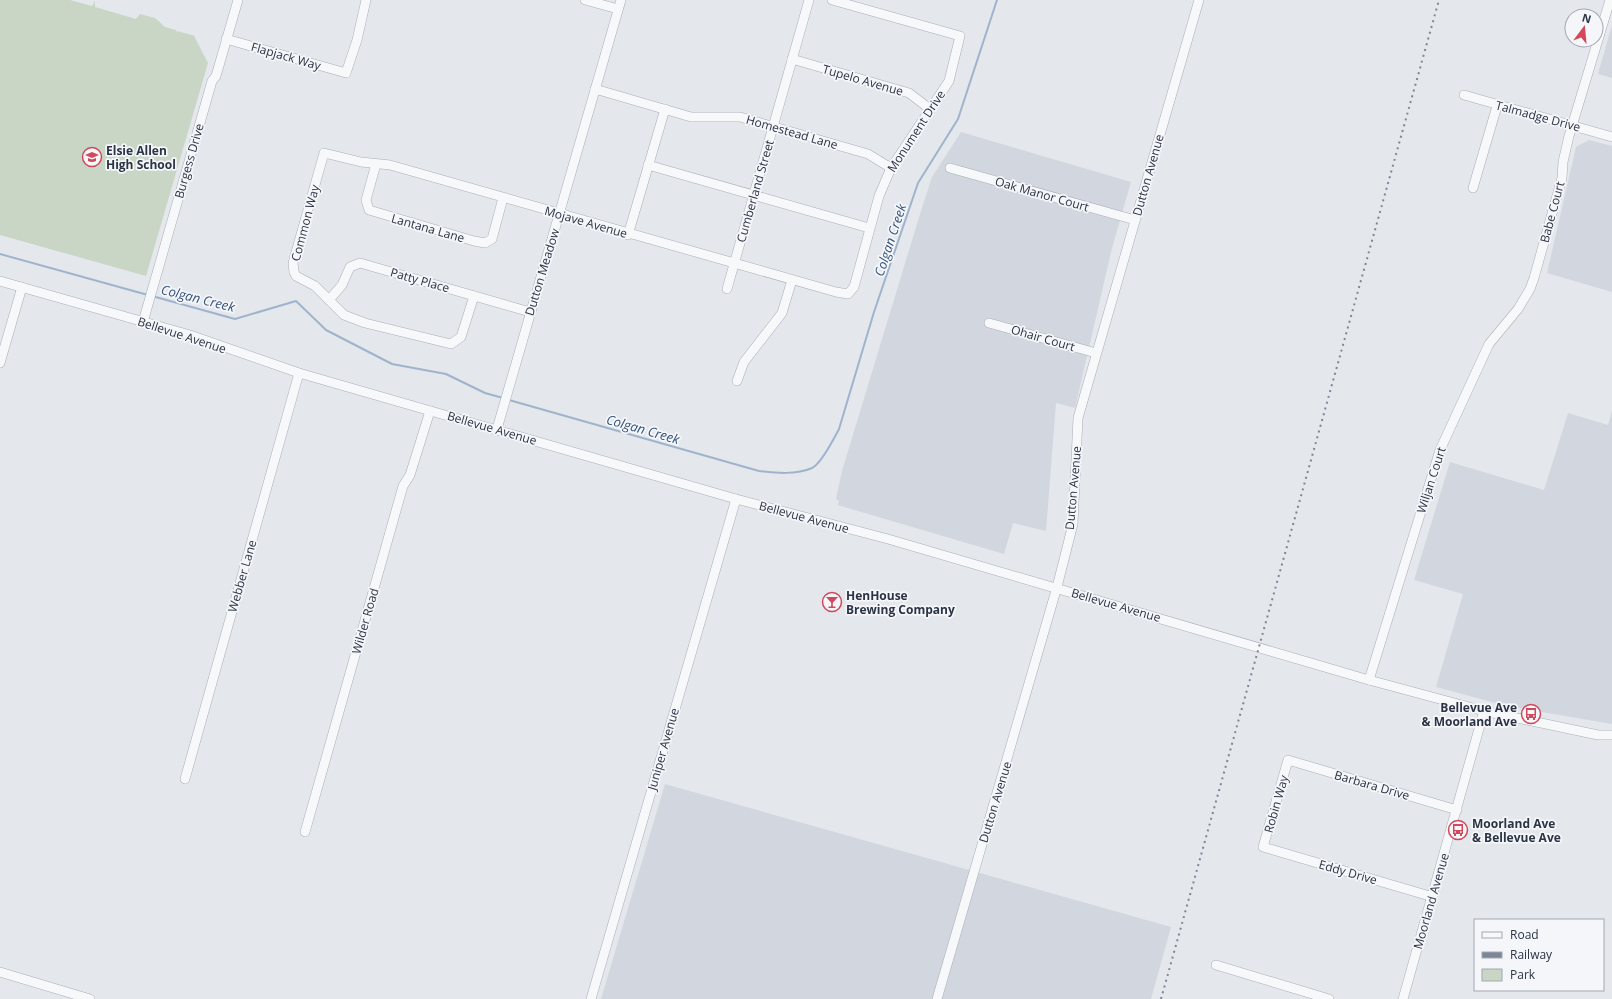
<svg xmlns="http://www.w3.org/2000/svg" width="1612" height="999" font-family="'Open Sans',sans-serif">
<rect width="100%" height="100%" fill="#e4e7ec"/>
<g fill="#d2d6de">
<path d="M1612,25v53l-14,-4z"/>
<path d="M961,132l170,50 -19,66 -37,160 -19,-5 -10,128 -33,-8 -9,31 -163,-48 -3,-1 1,-4 -3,-2 6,-28 78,-257 12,-37z"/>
<path d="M1589,140l23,6v146l-65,-19 29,-126z"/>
<path d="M1612,411v313l-105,-18 -71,-19 27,-93 -49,-14 36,-118 94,28 24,-77 40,12z"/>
<path d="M665,784l506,143 -20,72h-550z"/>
</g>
<path fill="#c9d6c5" d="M0,0h70l22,6 3,-5v6l41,12 4,-5 15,4 10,9 11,3v2l1,-1 18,5v2l13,25 -62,213 -146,-41z"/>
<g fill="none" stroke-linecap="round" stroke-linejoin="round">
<g stroke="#9fb4cc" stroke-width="2">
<path d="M0,254l148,41"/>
<path d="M152,296l83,23 61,-18 30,29 66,34 54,10 39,19 18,5"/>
<path d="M509,400l250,71c17,2 37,4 53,-3 10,-5 22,-30 27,-39l35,-117 44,-129 40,-64 39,-119"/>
</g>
<defs>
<g id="minor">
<path d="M585,0l33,9"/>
<path d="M226,39l120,34 11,-33 9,-40"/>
<path d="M792,59l117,34 21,16"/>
<path d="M595,89l96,28h49l128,37 23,14"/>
<path d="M1464,95l148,42"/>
<path d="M376,164l-10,36 3,10 105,31 11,2 7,-4 11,-41"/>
<path d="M648,165l221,63"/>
<path d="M950,168l185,52"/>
<path d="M1473,188l24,-82"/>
<path d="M628,235l37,-126"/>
<path d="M0,281l190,54 109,38 437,126 152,40 481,141 115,31 114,24h14"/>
<path d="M727,289l82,-289"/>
<path d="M474,296l-13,41 -10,7 -86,-21 -21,-8 -29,-29 -19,-10 -2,-4 -1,-9 31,-110 37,9 29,3 446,127 12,2 6,-7 25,-91 12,-28 58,-87 11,-45 -128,-36"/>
<path d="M329,300l13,-15 8,-18 10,-4 170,49"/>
<path d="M143,322l69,-241 4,-5 22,-76"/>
<path d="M989,323l107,30"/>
<path d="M0,363l22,-76"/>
<path d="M737,381l7,-19 38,-49 10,-33"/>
<path d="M497,429l124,-429"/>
<path d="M1369,680l71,-230 49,-106 29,-35 12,-20 4,-11 28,-100 1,-16 6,-26 41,-136"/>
<path d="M185,779l114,-406"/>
<path d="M305,832l98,-346 7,-11 20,-64"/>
<path d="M1433,897l-170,-50 25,-87 169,50"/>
<path d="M1216,965l113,34"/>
<path d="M0,972l90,27"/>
<path d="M591,999l145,-500"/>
<path d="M937,999l120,-412 16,-63 5,-106 121,-418"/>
<path d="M1403,999l81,-288"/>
</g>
</defs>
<use href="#minor" stroke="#a9aeb7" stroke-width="10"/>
<use href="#minor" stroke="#f7f8fa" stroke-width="9"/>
<path stroke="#7d8696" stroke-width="2" stroke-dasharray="2 4" stroke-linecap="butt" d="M1161,999l278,-999"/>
</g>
<defs>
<symbol id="school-ring" viewBox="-11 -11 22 22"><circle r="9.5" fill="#f4f6f9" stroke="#d1495b" stroke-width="1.5"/><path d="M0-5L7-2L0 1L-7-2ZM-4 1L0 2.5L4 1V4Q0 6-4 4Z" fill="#d1495b"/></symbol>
<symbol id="bar-ring" viewBox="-11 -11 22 22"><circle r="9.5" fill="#f4f6f9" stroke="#d1495b" stroke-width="1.5"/><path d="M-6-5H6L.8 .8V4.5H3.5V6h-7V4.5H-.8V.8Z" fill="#d1495b"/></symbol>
<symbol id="bus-ring" viewBox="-11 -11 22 22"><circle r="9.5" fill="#f4f6f9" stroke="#d1495b" stroke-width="1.5"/><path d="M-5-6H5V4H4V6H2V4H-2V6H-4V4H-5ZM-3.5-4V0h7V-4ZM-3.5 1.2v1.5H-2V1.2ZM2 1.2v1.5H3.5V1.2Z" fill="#d1495b"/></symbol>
</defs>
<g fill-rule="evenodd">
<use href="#school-ring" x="81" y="146" width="22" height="22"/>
<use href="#bar-ring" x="821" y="591" width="22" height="22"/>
<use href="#bus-ring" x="1520" y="703" width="22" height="22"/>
<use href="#bus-ring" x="1447" y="819" width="22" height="22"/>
</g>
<g text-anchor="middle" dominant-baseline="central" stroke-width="3.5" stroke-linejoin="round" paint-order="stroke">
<g font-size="12" fill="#2b3445" stroke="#f4f6f9">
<text transform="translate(286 56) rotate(16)">Flapjack Way</text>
<text transform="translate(863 80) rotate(16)">Tupelo Avenue</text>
<text transform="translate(1538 116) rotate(15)">Talmadge Drive</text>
<text transform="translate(916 131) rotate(-57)">Monument Drive</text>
<text transform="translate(792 132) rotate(16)">Homestead Lane</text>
<text transform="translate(189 161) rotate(-74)">Burgess Drive</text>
<text transform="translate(1148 175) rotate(-74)">Dutton Avenue</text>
<text transform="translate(755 191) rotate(-74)">Cumberland Street</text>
<text transform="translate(1042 194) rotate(16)">Oak Manor Court</text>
<text transform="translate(1552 212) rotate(-75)">Babe Court</text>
<text transform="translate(586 222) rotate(16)">Mojave Avenue</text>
<text transform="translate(305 223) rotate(-75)">Common Way</text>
<text transform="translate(428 228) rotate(16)">Lantana Lane</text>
<text transform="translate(542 272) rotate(-73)">Dutton Meadow</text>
<text transform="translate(420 280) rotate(16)">Patty Place</text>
<text transform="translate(182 335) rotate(18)">Bellevue Avenue</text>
<text transform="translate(1043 338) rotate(16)">Ohair Court</text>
<text transform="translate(492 428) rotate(16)">Bellevue Avenue</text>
<text transform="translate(1431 480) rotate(-72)">Wiljan Court</text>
<text transform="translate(1073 488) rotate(-85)">Dutton Avenue</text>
<text transform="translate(804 517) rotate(15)">Bellevue Avenue</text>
<text transform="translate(242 576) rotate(-74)">Webber Lane</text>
<text transform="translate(1116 605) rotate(16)">Bellevue Avenue</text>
<text transform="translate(365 621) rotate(-74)">Wilder Road</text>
<text transform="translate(663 749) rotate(-74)">Juniper Avenue</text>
<text transform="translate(1372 785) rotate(16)">Barbara Drive</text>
<text transform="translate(995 802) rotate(-73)">Dutton Avenue</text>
<text transform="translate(1276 804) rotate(-74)">Robin Way</text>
<text transform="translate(1348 872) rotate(16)">Eddy Drive</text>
<text transform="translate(1431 901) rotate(-74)">Moorland Avenue</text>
</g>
<g font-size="12" font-weight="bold" fill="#2b3445" stroke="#f4f6f9" text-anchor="start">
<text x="106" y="150">Elsie Allen<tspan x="106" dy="14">High School</tspan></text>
<text x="846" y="595">HenHouse<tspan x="846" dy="14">Brewing Company</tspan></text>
<text x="1517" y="707" text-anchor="end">Bellevue Ave<tspan x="1517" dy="14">&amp; Moorland Ave</tspan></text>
<text x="1472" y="823">Moorland Ave<tspan x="1472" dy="14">&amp; Bellevue Ave</tspan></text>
</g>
<g font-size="13" font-style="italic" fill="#34527a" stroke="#f4f6f9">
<text transform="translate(890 240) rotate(-72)">Colgan Creek</text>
<text transform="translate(198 298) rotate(14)">Colgan Creek</text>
<text transform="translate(643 429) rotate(16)">Colgan Creek</text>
</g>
</g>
<rect x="1474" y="919" width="130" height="72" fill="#f4f6f9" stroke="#a4a8b1"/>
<rect x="1482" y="932" width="20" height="6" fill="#f7f8fa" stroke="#a4a8b1"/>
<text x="1510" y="939" font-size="12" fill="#2b3445">Road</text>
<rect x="1482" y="952" width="20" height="6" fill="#7d8696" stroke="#a4a8b1"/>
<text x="1510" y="959" font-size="12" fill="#2b3445">Railway</text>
<rect x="1482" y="969" width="20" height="12" fill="#c9d6c5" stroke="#a4a8b1"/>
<text x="1510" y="979" font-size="12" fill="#2b3445">Park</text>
<g transform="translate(1584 28) rotate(16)"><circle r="19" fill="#f4f6f9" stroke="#a4a8b1"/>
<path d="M0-3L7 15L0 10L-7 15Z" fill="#d1495b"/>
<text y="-6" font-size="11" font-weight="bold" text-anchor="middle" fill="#2b3445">N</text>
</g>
</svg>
